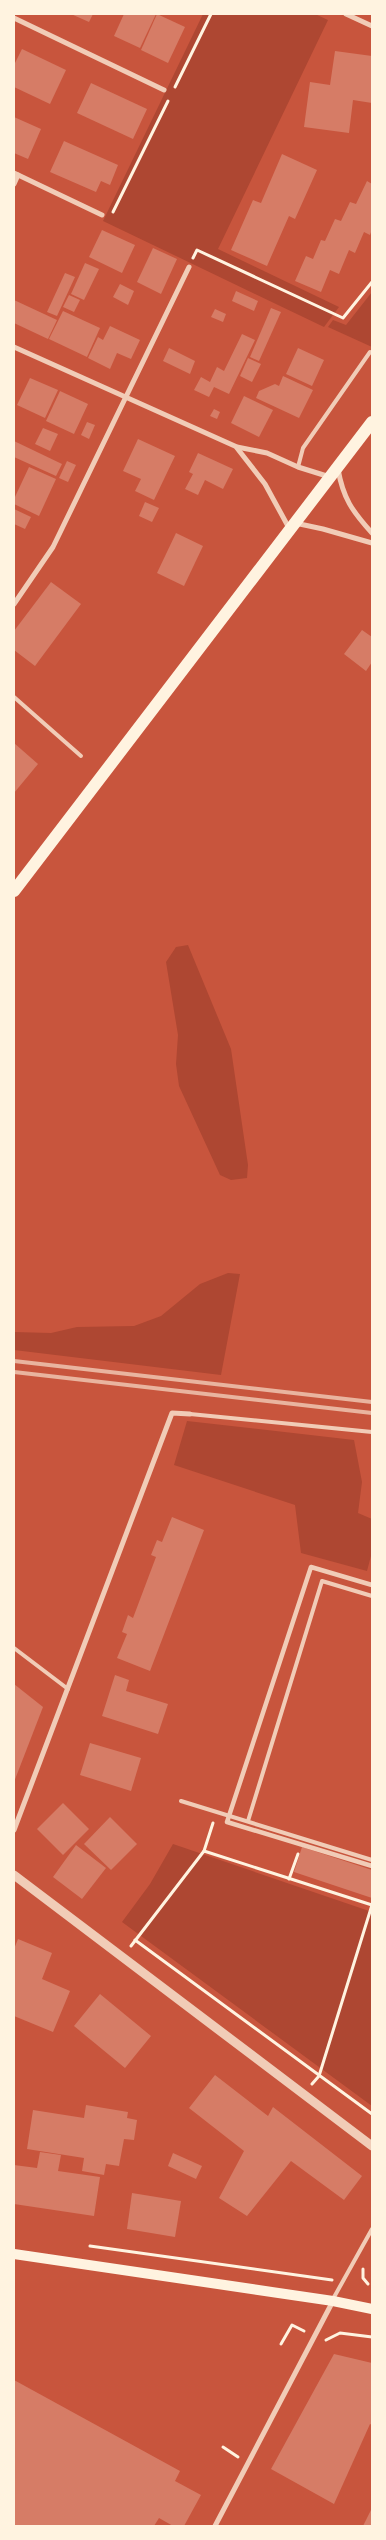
<svg xmlns="http://www.w3.org/2000/svg" width="386" height="2540" font-family="'Varela Round',sans-serif">
<rect width="100%" height="100%" fill="#c8553d"/>
<g fill="#ae4732">
<path d="M203,14h112l13,6 -110,229 121,58 -15,20 -221,-106z"/>
<path d="M372,292v55l-44,-20 5,-7 13,5z"/>
<path d="M188,945l43,104 17,116 -1,13 -16,2 -11,-5 -41,-89 -3,-22 2,-29 -12,-73 10,-15z"/>
<path d="M228,1273l12,1 -19,101 -207,-25v-18l37,1 26,-6 57,-1 27,-10 39,-32z"/>
<path d="M187,1421l167,19 8,42 -4,31 14,6v33l-5,19 -66,-18 -6,-48 -121,-40z"/>
<path d="M173,1844l199,68v194l-250,-184 28,-38z"/>
</g>
<g fill="#d67c66">
<path d="M71,14h22l-4,8z"/>
<path d="M124,14h32l-16,34 -26,-12z"/>
<path d="M157,14l28,13 -17,36 -27,-13z"/>
<path d="M22,49l44,21 -16,34 -36,-17v-22z"/>
<path d="M335,51l37,5v47l-19,-3 -4,33 -45,-6 6,-45 20,3z"/>
<path d="M91,83l56,26 -14,30 -56,-26z"/>
<path d="M14,117l27,12 -13,30 -14,-6z"/>
<path d="M64,141l54,24 -8,20 -9,-4 -5,11 -46,-20z"/>
<path d="M282,154l35,16 -22,49 -6,-3 -22,50 -36,-16 22,-50 8,3z"/>
<path d="M367,181l5,3v45l-2,6 -6,-3 -9,21 -6,-3 -10,24 -9,-4 -9,22 -26,-11 11,-25 7,3 8,-19 4,1 10,-22 6,2 9,-19 6,2z"/>
<path d="M102,230l33,15 -13,28 -33,-16z"/>
<path d="M153,248l24,11 -16,35 -24,-12z"/>
<path d="M85,263l14,6 -15,31 -13,-6z"/>
<path d="M65,273l10,4 -18,39 -10,-4z"/>
<path d="M120,284l14,7 -6,14 -15,-8z"/>
<path d="M236,291l22,10 -4,10 -22,-10z"/>
<path d="M69,295l11,5 -6,12 -11,-5z"/>
<path d="M14,300l43,20 -9,19 -34,-16z"/>
<path d="M271,308l10,4 -22,49 -9,-4z"/>
<path d="M215,309l11,5 -3,8 -12,-5z"/>
<path d="M63,311l37,17 -13,29 -38,-18z"/>
<path d="M110,326l30,14 -9,19 -14,-6 -7,16 -22,-11 10,-21 5,3z"/>
<path d="M242,334l13,6 -26,54 -15,-7 -5,10 -15,-7 7,-13 9,5 7,-15 7,4z"/>
<path d="M169,348l26,13 -5,13 -27,-13z"/>
<path d="M298,348l26,12 -12,26 -26,-12z"/>
<path d="M248,358l13,6 -9,18 -12,-6z"/>
<path d="M283,376l30,14 -14,28 -43,-20 3,-7 16,-7 4,2z"/>
<path d="M30,378l28,12 -13,28 -28,-13z"/>
<path d="M60,391l28,13 -14,30 -28,-13z"/>
<path d="M244,396l29,14 -14,27 -28,-14z"/>
<path d="M214,409l6,3 -3,7 -7,-3z"/>
<path d="M87,422l8,3 -6,14 -8,-4z"/>
<path d="M43,428l15,6 -8,17 -15,-7z"/>
<path d="M138,439l37,17 -21,44 -19,-9 6,-12 -18,-8z"/>
<path d="M14,441l48,23 -6,12 -42,-19z"/>
<path d="M198,453l35,16 -10,20 -18,-9 -7,15 -13,-6 8,-15 -4,-2z"/>
<path d="M67,461l9,4 -8,17 -9,-4z"/>
<path d="M29,467l27,12 -17,37 -25,-12v-5z"/>
<path d="M145,502l14,6 -7,14 -13,-6z"/>
<path d="M14,509l17,8 -6,12 -11,-5z"/>
<path d="M176,533l27,13 -19,40 -27,-13z"/>
<path d="M51,582l30,22 -46,62 -21,-16v-19z"/>
<path d="M362,630l10,7v25l-6,9 -22,-17z"/>
<path d="M14,743l24,21 -24,29z"/>
<path d="M172,1517l32,13 -54,141 -33,-13 10,-24 -5,-2 6,-17 5,3 23,-61 -5,-2 6,-15 5,2z"/>
<path d="M115,1675l14,5 -3,11 42,13 -10,30 -56,-18z"/>
<path d="M14,1684l29,23 -29,75z"/>
<path d="M90,1743l51,15 -10,33 -51,-16z"/>
<path d="M63,1803l26,26 -26,26 -26,-26z"/>
<path d="M110,1817l27,27 -26,26 -27,-26z"/>
<path d="M76,1845l30,23 -24,31 -29,-22z"/>
<path d="M302,1847l70,23v28l-78,-26z"/>
<path d="M18,1939l34,14 -10,26 28,12 -17,41 -39,-16v-67z"/>
<path d="M100,1994l51,42 -26,32 -51,-42z"/>
<path d="M215,2075l53,41 5,-9 89,69 -18,24 -53,-39 -44,55 -28,-18 25,-47 -55,-43z"/>
<path d="M86,2105l42,7 -1,6 10,2 -3,20 -10,-1 -5,27 -13,-2 -2,11 -22,-4 2,-13 -57,-9 6,-39 51,8z"/>
<path d="M40,2152l21,3 -3,16 42,6 -6,39 -80,-12v-39l23,3z"/>
<path d="M173,2153l29,13 -6,13 -28,-13z"/>
<path d="M132,2193l49,8 -6,36 -48,-8z"/>
<path d="M334,2354l38,9v62l-2,-1 -36,80 -63,-35z"/>
<path d="M14,2380l166,91 -5,10 26,14 -17,31h-11l-14,-8 -5,8h-140z"/>
<path d="M372,2508v18h-9z"/>
</g>
<g fill="none" stroke-linecap="round" stroke-linejoin="round">
<g stroke="#fff3e0" stroke-width="3">
<path d="M175,87l36,-73"/>
<path d="M113,212l55,-111"/>
<path d="M193,258l4,-8 146,68 29,-36"/>
<path d="M204,1851l9,-28"/>
<path d="M289,1879l9,-25"/>
<path d="M135,1940l237,174"/>
<path d="M131,1946l73,-95 168,54"/>
<path d="M312,2084l7,-8 53,-171"/>
<path d="M90,2246l242,34"/>
<path d="M363,2269v9l5,6"/>
<path d="M326,2340l14,-7 32,4"/>
<path d="M281,2344l11,-19 12,6"/>
<path d="M223,2447l15,10"/>
</g>
<g stroke="#f1ccb7" stroke-width="4">
<path d="M298,467l5,-19 67,-96"/>
<path d="M14,697l67,59"/>
<path d="M190,1414l182,18"/>
<path d="M14,1648l54,41"/>
<path d="M181,1801l191,59"/>
<path d="M248,1821l74,-240 50,15"/>
<path d="M333,2299l39,-70"/>
</g>
<path stroke="#f1ccb7" stroke-width="4.5" d="M372,1585l-61,-18 -84,255 145,44"/>
<g stroke="#f1ccb7" stroke-width="5">
<path d="M346,14l26,12"/>
<path d="M14,18l150,72"/>
<path d="M14,173l88,42"/>
<path d="M14,184l4,-9"/>
<path d="M14,347l223,100 30,6 31,14 32,10"/>
<path d="M237,448l28,36 24,44"/>
<path d="M338,469c5,29 14,42 34,64"/>
<path d="M295,523l28,6 49,14"/>
<path d="M14,604l39,-57 136,-280"/>
<path d="M14,1830l158,-417 18,1"/>
<path d="M215,2526l118,-225"/>
</g>
<path stroke="#f1ccb7" stroke-width="9" d="M14,1875l358,271"/>
<path stroke="#fff3e0" stroke-width="10" d="M14,2254l319,47 39,8"/>
<path stroke="#fff3e0" stroke-width="12" d="M14,891l358,-469"/>
<g stroke="#e9b49f" stroke-width="4">
<path d="M14,1361l358,41"/>
<path d="M14,1372l358,41"/>
</g>
</g>
<rect width="386" height="2540" fill="none" stroke="#fff3e0" stroke-width="30"/>
</svg>
